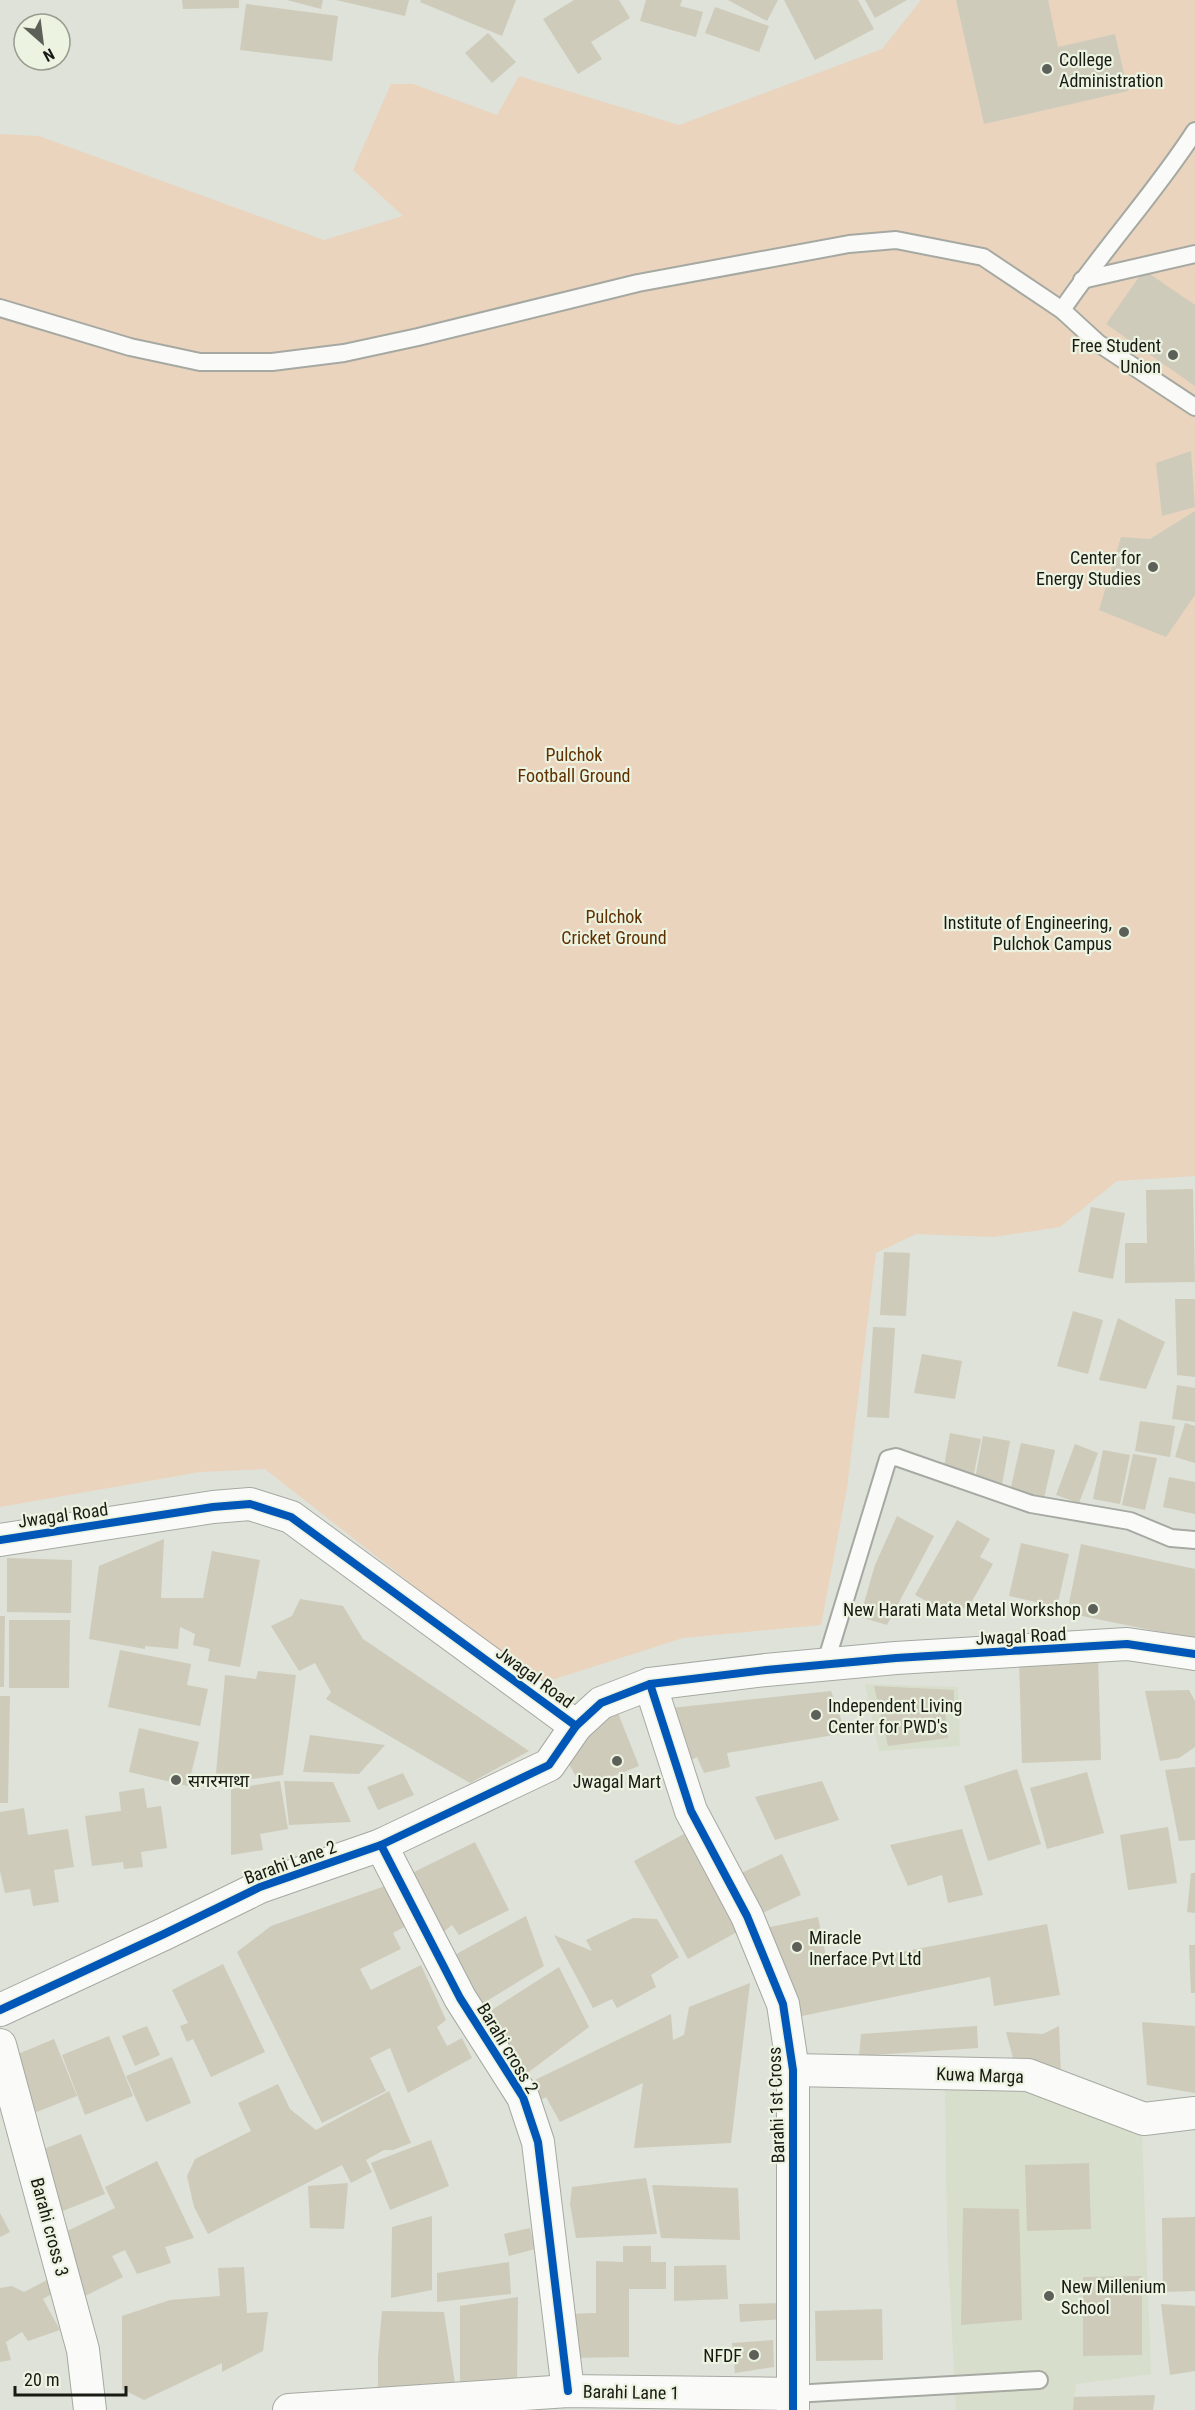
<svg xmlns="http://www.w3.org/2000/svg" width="1195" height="2410" font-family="'Roboto Condensed','Noto Sans Devanagari',sans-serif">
<rect width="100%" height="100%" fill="#dee2d8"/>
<g fill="#d7dfcc">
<path d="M865,1684l93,3 2,59 -81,5z"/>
<path d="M945,2088l120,1 77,46 9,239 -75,10 -3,26h-117l-9,-174z"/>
</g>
<path fill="#ead4be" d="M921,0h274v1176l-78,5 -57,46 -66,10 -78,-3 -40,19 -29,235 -26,137 -138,13 -144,46 -274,-215 -65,3 -200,35v-1373l39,2 285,104 79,-24 -50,-46 38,-86h22l84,31 22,-39 160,49 203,-76z"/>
<g fill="#cecbbb">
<path d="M182,0h57v8l-56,1z"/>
<path d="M287,0h36l-2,9z"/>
<path d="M336,0h73l-4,16z"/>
<path d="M421,0h95l-14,36 -82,-34z"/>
<path d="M574,0h45l11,18 -39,24 11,17 -24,15 -35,-55z"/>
<path d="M646,0h36l-2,6 23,6 -7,25 -56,-16z"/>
<path d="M728,0h50l-11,21z"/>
<path d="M784,0h74l16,29 -59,31z"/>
<path d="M865,0h42l-32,18z"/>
<path d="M956,0h92l10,47 57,-13 13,57 -144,33z"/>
<path d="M246,4l92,12 -6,45 -92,-11z"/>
<path d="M715,7l54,19 -10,26 -54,-19z"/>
<path d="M488,33l28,29 -24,21 -27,-30z"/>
<path d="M1144,270l51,35v81l-89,-62z"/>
<path d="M1191,451l4,56 -33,9 -6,-53z"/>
<path d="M1195,511v84l-29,42 -67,-27 22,-73 29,2z"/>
<path d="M1193,1189l2,93 -70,1v-40h22l-1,-53z"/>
<path d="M1091,1207l34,6 -12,66 -35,-7z"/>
<path d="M884,1252l26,1 -4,63 -26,-1z"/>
<path d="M1175,1299h20v78l-18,-2z"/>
<path d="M1073,1311l30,9 -15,54 -31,-8z"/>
<path d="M1118,1318l47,24 -19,47 -47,-9z"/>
<path d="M873,1327l22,1 -6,90 -22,-1z"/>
<path d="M922,1354l40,7 -7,38 -41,-6z"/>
<path d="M1177,1385l18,3v34l-23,-3z"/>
<path d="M1140,1421l35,5 -5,31 -35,-6z"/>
<path d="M1185,1423l10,3v37l-20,-6z"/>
<path d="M950,1433l31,6 -8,39 -30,-6z"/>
<path d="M983,1436l27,5 -8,43 -27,-5z"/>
<path d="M1021,1443l34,7 -11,48 -34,-7z"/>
<path d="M1075,1444l23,9 -19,50 -23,-8z"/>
<path d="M1103,1450l27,5 -10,49 -27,-5z"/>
<path d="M1133,1454l24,4 -12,52 -23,-5z"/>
<path d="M1169,1477l26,5v32l-32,-7z"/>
<path d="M897,1516l37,20 -47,89 -27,-8 15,-52z"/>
<path d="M957,1520l33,19 -10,18 13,7 -26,46 -13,-7 -5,10 -34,-18z"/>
<path d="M164,1539l-3,59h42l9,-47 48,9 -20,107 -32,-6 2,-12 -17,-4 2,-11 -15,-7 -2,22 -33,-3v3l-56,-10 10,-73z"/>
<path d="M1021,1543l48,11 -12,53 -48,-11z"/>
<path d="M1081,1544l114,25v70l-128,-26z"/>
<path d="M7,1558l65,2 -1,53 -64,-1z"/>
<path d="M300,1599l43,7 20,33 166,112 -59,32 -144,-84 5,-7 -16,-29 -16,8 -28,-45 21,-10z"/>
<path d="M0,1616h5l-1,71h-4z"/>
<path d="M9,1620h61l-1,68h-60z"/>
<path d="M120,1650l71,14 -4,21 21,4 -8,37 -92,-19z"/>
<path d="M1098,1657l3,103 -79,3 -3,-104z"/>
<path d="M258,1671l38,4 -13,100 -68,9 10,-109 31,4z"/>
<path d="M874,1686l80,4v21h-9l3,27 -60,8z"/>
<path d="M1189,1690l6,11v46l-16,11 -19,3 -15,-70z"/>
<path d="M831,1691l15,42 -119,20 3,14 -26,6 -7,-16 -14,7 -12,-56z"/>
<path d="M0,1696h10l-2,107h-8z"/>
<path d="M618,1713l21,53 -56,22 -16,-27 23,-37z"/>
<path d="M139,1728l60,14 -11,44 -59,-14z"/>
<path d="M310,1735l75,10 -26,29 -56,-2z"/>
<path d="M1195,1767v73l-16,1 -14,-71z"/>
<path d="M1017,1769l24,75 -53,17 -24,-75z"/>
<path d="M1087,1772l17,61 -57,16 -17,-61z"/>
<path d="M403,1773l11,22 -36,15 -11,-23z"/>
<path d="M280,1781l8,48 -28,5 3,16 -32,5v-66z"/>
<path d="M284,1781l49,1 18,40 -62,3z"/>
<path d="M822,1781l17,39 -64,20 -20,-43z"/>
<path d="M144,1788l3,20 14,-2 6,42 -26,4 2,15 -19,2 -1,-7 -31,4 -7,-50 36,-5 -2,-19z"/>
<path d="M24,1808l4,27 40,-6 6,38 -20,3 5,32 -26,4 -3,-17 -25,4 -5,-22v-59z"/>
<path d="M1168,1827l9,56 -49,7 -8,-55z"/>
<path d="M962,1829l21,66 -35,8 -6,-28 -34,11 -18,-41z"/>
<path d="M684,1834l53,98 -49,27 -54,-98z"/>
<path d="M475,1842l34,68 -50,25 -7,-10 -10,8 -30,-60z"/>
<path d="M782,1854l19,41 -45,21 -19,-41z"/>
<path d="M1191,1873h4v40l-8,-1z"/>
<path d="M388,1885l20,40 -15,8 8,16 -41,20 11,21 50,-25 25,55 -9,7 10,19 15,-8 10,20 -64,35 -18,-45 -20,10 16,33 -64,32 -85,-171 34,-26z"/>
<path d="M526,1916l18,50 -72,44 -23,-52z"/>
<path d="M818,1917l10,49 219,-42 13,71 -66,11 -4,-29 -193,40 -8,-42 -13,2 -11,-49z"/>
<path d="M633,1918l24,1 22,38 -28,18 5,12 -39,21 -5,-9 -19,9 -39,-73 38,16 -6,-11z"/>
<path d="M1189,1945h6v48h-4z"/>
<path d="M223,1964l42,88 -54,25 -18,-38 -6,3 -7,-16 8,-3 -16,-33z"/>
<path d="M559,1967l30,60 -71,53 -31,-67z"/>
<path d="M750,1983l-19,160 -97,5 9,-65 -83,39 -14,-25 -7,4 -7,-11 6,-4 -3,-6 136,-66 2,26 11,-5 5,-28z"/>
<path d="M1142,2022l53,4v67l-48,-8z"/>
<path d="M147,2026l13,29 -25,11 -13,-30z"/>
<path d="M977,2026l1,22 -119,8 2,-22z"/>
<path d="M1059,2026l2,49 -48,-17 -7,-26 37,2z"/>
<path d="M109,2036l24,60 -48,19 -23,-60z"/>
<path d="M54,2039l23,57 -48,19 -23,-56z"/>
<path d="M172,2057l19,46 -45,19 -20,-46z"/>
<path d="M278,2084l12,25 26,21 73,-39 22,52 -18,7h-9l-18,10 6,12 -21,11 -9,-18 -134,69 -14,-27 -7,-31 8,-17 56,-28 -13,-28z"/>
<path d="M81,2134l24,60 -47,19 -24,-60z"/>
<path d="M431,2140l18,46 -59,24 -19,-47z"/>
<path d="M157,2161l37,77 -29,9 6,16 -34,11 -12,-24 -13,6 11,21 -40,20 -24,-62 56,-27 -10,-21z"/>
<path d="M1089,2163l2,66 -64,2 -2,-66z"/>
<path d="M646,2178l11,56 -81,4 -6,-34 2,-17z"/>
<path d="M348,2183l-4,46 -34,-1 -2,-42z"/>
<path d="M652,2185l86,3 2,52 -79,-2z"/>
<path d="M963,2208l56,1 3,111 -61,5z"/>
<path d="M0,2213l10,19 -10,5z"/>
<path d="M432,2216v74l-41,8 1,-71z"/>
<path d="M1195,2217v74l-32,1 -1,-74z"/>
<path d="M530,2228l5,21 -26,7 -5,-22z"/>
<path d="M623,2246h28v16h15v27h-37v68l-60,1v-44l27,-1v-52l27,1z"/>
<path d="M509,2262l2,32 -74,8v-29z"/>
<path d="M726,2265l2,34 -54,2v-35z"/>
<path d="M244,2267l3,46 21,-1 -5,39 -41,21v-9l-78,37 -22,-11v-73l48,-16 50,-4 -2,-28z"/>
<path d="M1142,2276v79l-59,1v-79z"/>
<path d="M47,2280l8,12 -12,7 17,31 -32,11 -6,-9 -16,10 5,18 -11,2v-74l12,-2 12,6z"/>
<path d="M518,2297l-1,83 -57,3v-77z"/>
<path d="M784,2303v16l-44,3 -1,-18z"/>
<path d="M1161,2304l34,2v65l-25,4z"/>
<path d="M882,2309l1,51 -67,1 -1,-50z"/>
<path d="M382,2311l62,1 12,78 -78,2v-35z"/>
<path d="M773,2340l1,27 -39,6 -3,-30z"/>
<path d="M1155,2395l-2,15h-80l1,-13z"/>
</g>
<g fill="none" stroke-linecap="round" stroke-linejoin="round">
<defs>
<g id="service">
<path d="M1082,280l113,-26"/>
<path d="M0,308l130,39 70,15h72l72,-9 74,-16 220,-54 211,-39 47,-4 87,17 79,53 36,33 97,64"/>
<path d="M1062,310c42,-62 93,-117 133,-179"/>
<path d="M825,1665l63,-206 8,-2 135,47 99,17 41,17 24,2"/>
<path d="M793,2394l246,-14"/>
</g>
<g id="minor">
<path d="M0,1540l213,-33 37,-3 41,13 285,209 25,-23 49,-19 116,-14 130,-12 231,-14 68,10"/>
<path d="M650,1684l41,127 56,105 36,88 10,66v340"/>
<path d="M381,1845l79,153 63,99 15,45 30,249"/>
<path d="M0,2010l164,-76 96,-47 121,-42 168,-80 27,-39"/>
<path d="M0,2045l83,305 7,60"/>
<path d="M793,2070l235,5 116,44 51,-6"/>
<path d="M289,2410l279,-19 225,3"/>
</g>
</defs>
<use href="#service" stroke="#a6a9a2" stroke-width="20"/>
<use href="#minor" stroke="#a6a9a2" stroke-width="34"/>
<use href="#service" stroke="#fafbf9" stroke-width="16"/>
<use href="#minor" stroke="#fafbf9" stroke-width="32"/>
<defs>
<g id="cycleway">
<path d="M0,1540l213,-33 37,-3 41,13 285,209 25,-23 49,-19 116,-14 130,-12 231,-14 68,10"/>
<path d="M650,1684l41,127 56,105 36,88 10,66v340"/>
<path d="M381,1845l79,153 63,99 15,45 30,249"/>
<path d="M0,2010l164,-76 96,-47 121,-42 168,-80 27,-39"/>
</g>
</defs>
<use href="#cycleway" stroke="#ecf3e1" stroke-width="11"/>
<use href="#cycleway" stroke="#0057b8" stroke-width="8"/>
</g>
<g fill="#5d6059" stroke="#ecf3e1" stroke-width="2">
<circle cx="1047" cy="69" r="6"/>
<circle cx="1173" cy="355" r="6"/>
<circle cx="1153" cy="567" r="6"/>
<circle cx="1124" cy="932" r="6"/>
<circle cx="1093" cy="1609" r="6"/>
<circle cx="816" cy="1715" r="6"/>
<circle cx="617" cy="1761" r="6"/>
<circle cx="176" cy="1780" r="6"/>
<circle cx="797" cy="1947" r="6"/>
<circle cx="1049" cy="2296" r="6"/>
<circle cx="754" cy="2355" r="6"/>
</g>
<g text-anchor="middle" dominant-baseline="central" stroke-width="4.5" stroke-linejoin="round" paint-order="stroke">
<g font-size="18" fill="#181a14" stroke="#ecf3e1" text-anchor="start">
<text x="1059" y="59">College<tspan x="1059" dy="21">Administration</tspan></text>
<text x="1161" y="345" text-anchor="end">Free Student<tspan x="1161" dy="21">Union</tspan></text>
<text x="1141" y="557" text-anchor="end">Center for<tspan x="1141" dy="21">Energy Studies</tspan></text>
<text x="1112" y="922" text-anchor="end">Institute of Engineering,<tspan x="1112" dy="21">Pulchok Campus</tspan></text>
<text x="1081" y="1609" text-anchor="end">New Harati Mata Metal Workshop</text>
<text x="828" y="1705">Independent Living<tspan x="828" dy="21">Center for PWD's</tspan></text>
<text x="188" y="1780">सगरमाथा</text>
<text x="617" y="1781" text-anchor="middle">Jwagal Mart</text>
<text x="809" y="1937">Miracle<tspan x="809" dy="21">Inerface Pvt Ltd</tspan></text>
<text x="1061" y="2286">New Millenium<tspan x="1061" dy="21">School</tspan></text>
<text x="742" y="2355" text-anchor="end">NFDF</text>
</g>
<g font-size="18" fill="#613000" stroke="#ecf3e1">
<text x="574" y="754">Pulchok<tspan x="574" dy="21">Football Ground</tspan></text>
<text x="614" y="916">Pulchok<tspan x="614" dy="21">Cricket Ground</tspan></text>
</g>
<g font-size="18" fill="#181a14" stroke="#ecf3e1">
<text transform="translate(63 1515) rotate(-8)">Jwagal Road</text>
<text transform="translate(1021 1636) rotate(-3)">Jwagal Road</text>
<text transform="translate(535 1677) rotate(36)">Jwagal Road</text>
<text transform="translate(290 1862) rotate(-20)">Barahi Lane 2</text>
<text transform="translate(508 2048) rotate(59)">Barahi cross 2</text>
<text transform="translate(980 2075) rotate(2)">Kuwa Marga</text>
<text transform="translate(776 2105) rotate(-92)">Barahi 1st Cross</text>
<text transform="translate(50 2227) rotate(75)">Barahi cross 3</text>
<text transform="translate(631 2392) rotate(1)">Barahi Lane 1</text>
</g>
</g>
<g transform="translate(42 42) rotate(152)"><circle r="28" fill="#ecf3e1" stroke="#979c8f" stroke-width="1.5"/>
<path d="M0-4.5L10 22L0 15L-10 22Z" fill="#5d6059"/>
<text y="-9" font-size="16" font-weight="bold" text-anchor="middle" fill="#181a14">N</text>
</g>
<path d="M15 2386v9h111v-9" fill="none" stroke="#181a14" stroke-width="3"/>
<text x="24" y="2386" font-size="18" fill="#181a14" stroke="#ecf3e1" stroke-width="4.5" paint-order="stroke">20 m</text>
</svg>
